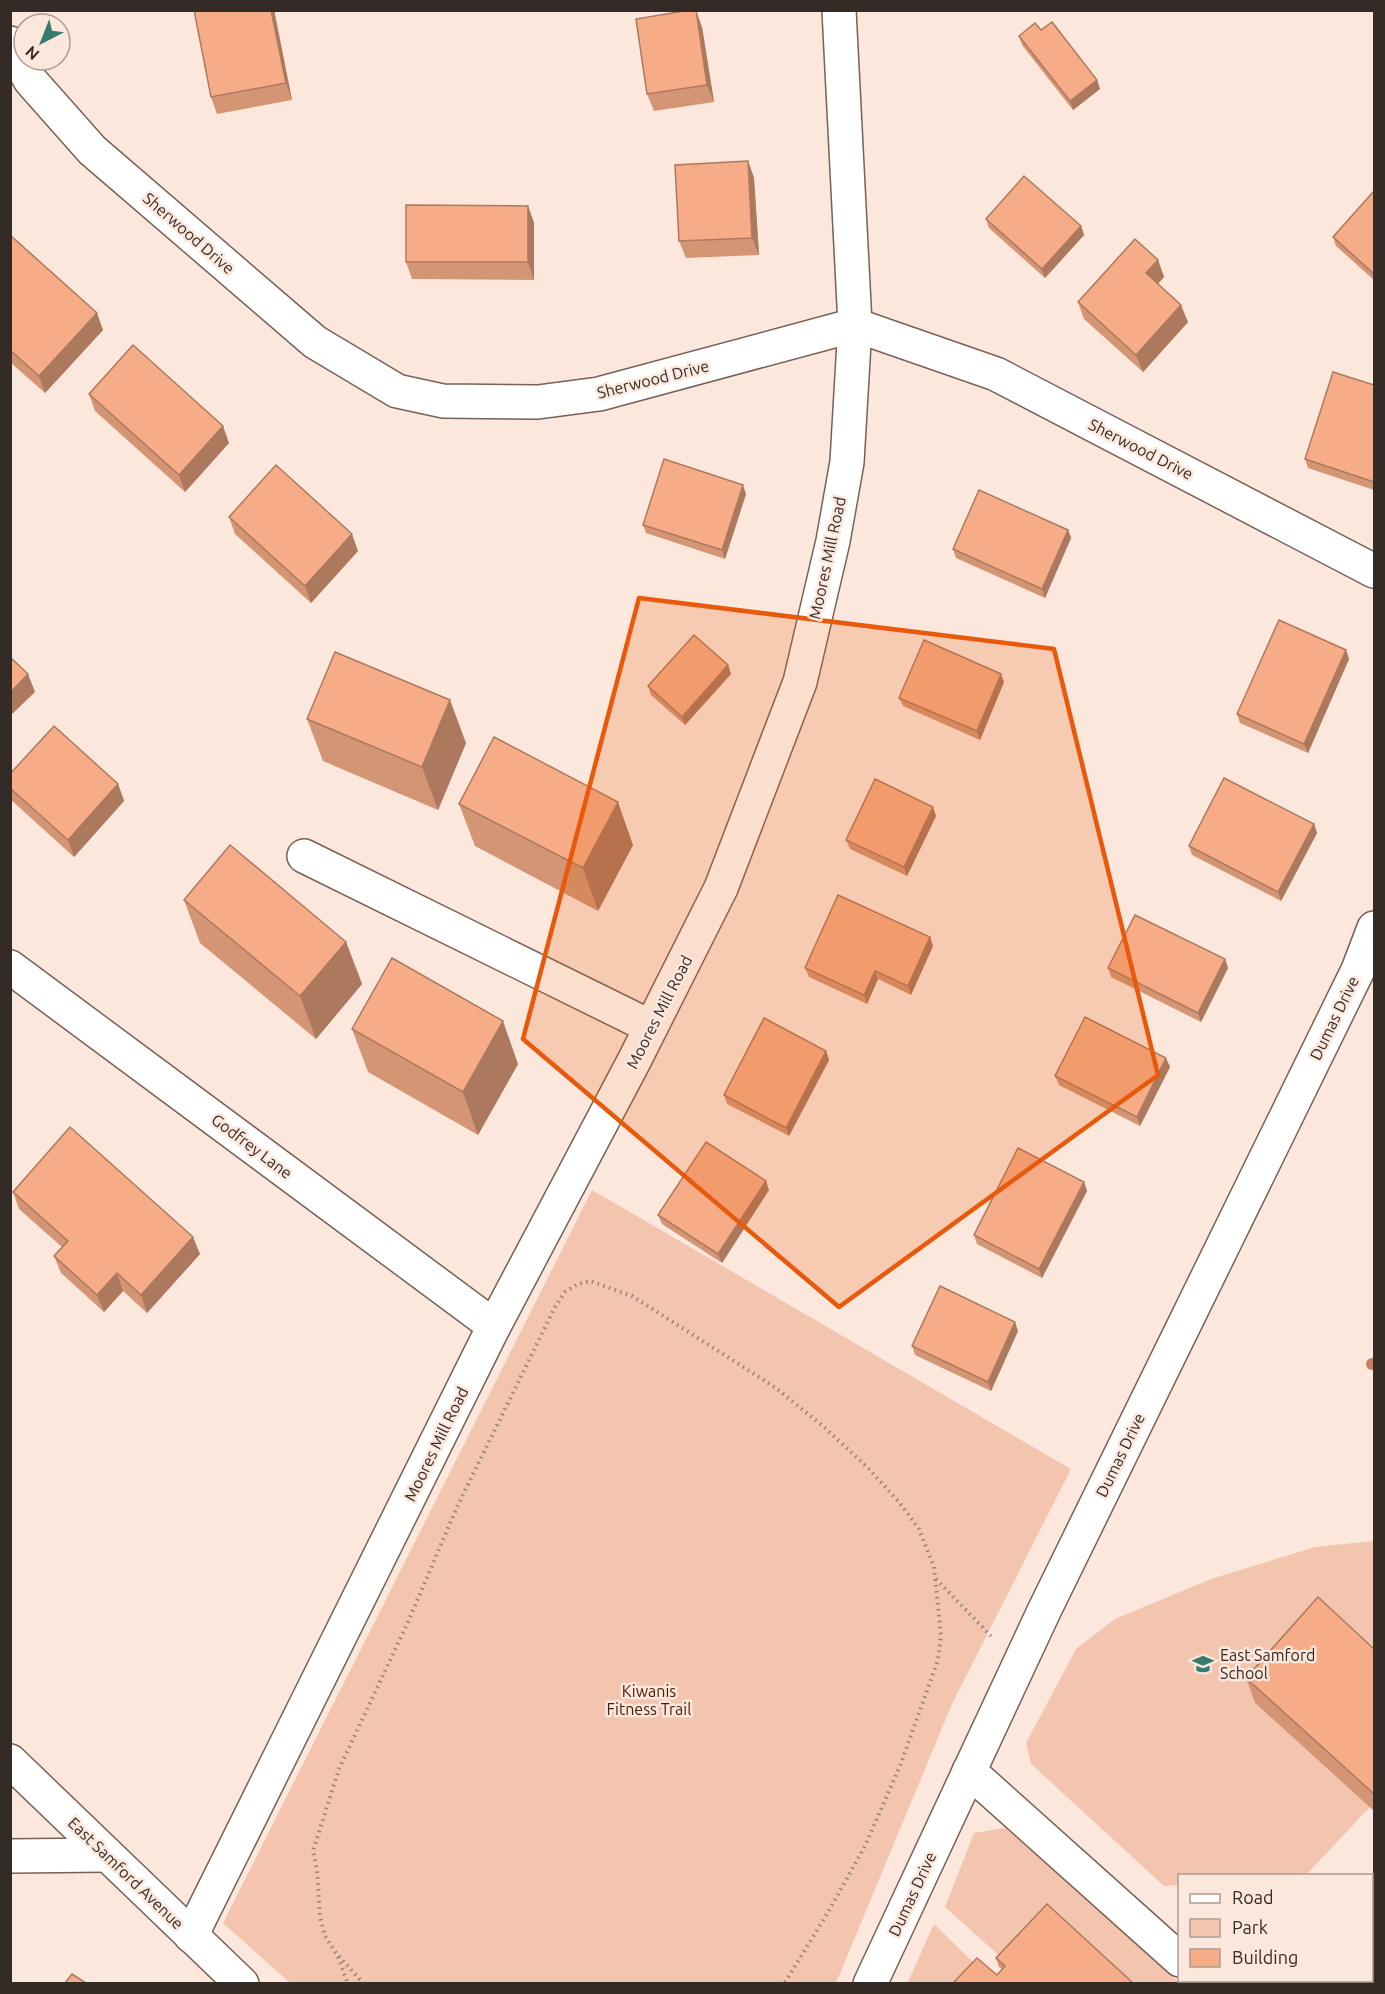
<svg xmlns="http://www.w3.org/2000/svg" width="1385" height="1994" font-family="Ubuntu,sans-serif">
<rect width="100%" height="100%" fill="#fce7dc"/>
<g fill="#f3c5ae">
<path d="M592,1190l479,279 -119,235 -116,279h-546l-67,-60z"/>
<path d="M1374,1541v124l-119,38 115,104 -64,68 -126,1 -1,9 -15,1 -133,-122 -5,-21 50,-94 39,-30 96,-40 104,-32z"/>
<path d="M1005,1828l16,11 159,144h-54l-121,-22 -60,-54 29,-74z"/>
<path d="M934,1924l45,44 -14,15 -58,1z"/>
</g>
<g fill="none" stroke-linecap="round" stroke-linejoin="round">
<path stroke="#c6805c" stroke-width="12" d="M1372,1364h2"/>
<defs>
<g id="minor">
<path d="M10,43l20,37 62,70 223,192 82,49 46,10 95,1 61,-8 256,-69 141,49 378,197"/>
<path d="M304,856l347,171"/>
<path d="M10,967l484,359"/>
<path d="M10,1761l232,223"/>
<path d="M969,1771l211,189"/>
<path d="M10,1856l97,-1"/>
<path d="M191,1936l303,-610 140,-265 87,-173 79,-206 33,-141 14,-79 8,-137 -16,-315"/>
<path d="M1202,1980l4,4"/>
<path d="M870,1984l174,-373 314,-641 16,-42"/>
</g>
</defs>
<use href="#minor" stroke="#786155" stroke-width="36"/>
<g stroke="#92837b" stroke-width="4" stroke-dasharray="1.5 4.5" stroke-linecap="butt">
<path d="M936,1579l55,57"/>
<path d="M338,1957l10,27"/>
<path d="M364,1984l-28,-31 -11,-17 -5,-19 -3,-47 -4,-19 26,-82 69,-147 49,-115 98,-200 10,-15 13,-8 12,-3 42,15 144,92 48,39 45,42 30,33 20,27 15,38 7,68 -3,25 -38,106 -36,82 -37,66 -43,70"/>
</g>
<use href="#minor" stroke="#fff" stroke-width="33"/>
</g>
<g fill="#d49574">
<path d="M194,10h80l18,90 -75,14 -6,-17z"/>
<path d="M702,27l12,75 -60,9 -7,-17z"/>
<path d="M1041,30l56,50 3,9 -27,21 -51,-65 -3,-9z"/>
<path d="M748,161l6,17 5,77 -73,3 -7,-17z"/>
<path d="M1374,191v89l-38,-34 -3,-9z"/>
<path d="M528,206l6,17v57l-122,-1 -6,-17z"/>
<path d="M986,219l95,7 3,9 -39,43 -56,-50z"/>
<path d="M10,235l93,95 -58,63 -35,-31z"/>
<path d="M1158,260l6,17 -6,7 30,38 -45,50 -59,-53 -6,-17z"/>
<path d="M1374,385v105l-66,-22 -3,-9z"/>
<path d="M89,394l140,49 -44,49 -90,-81z"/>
<path d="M746,494l-21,65 -79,-26 -3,-8z"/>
<path d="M229,517l129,34 -47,52 -76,-69z"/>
<path d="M1068,530l3,8 -26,60 -89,-40 -3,-9z"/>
<path d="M1346,650l3,9 -41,94 -68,-30 -3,-9z"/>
<path d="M728,665l3,9 -46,51 -34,-30 -3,-9z"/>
<path d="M1004,682l-24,58 -77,-34 -4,-8z"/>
<path d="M307,719l159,24 -28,67 -115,-49z"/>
<path d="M10,774l108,10 6,17 -50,56 -64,-58z"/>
<path d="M459,804l174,41 -35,66 -123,-65z"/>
<path d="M936,816l-29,60 -57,-27 -4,-9z"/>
<path d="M1314,824l3,9 -36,68 -89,-46 -3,-9z"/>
<path d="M184,900l162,42 16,42 -46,55 -116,-96z"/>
<path d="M930,937l3,9 -22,49 -33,-16 -11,25 -58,-27 -4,-9z"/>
<path d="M1225,959l3,9 -27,54 -90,-45 -3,-9z"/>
<path d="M352,1029l166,35 -40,71 -110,-63z"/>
<path d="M826,1051l3,9 -40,76 -62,-32 -3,-9z"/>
<path d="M1170,1067l-30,59 -81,-41 -4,-9z"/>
<path d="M1084,1182l3,9 -45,87 -65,-34 -3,-9z"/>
<path d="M769,1190l-47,73 -60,-39 -4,-9z"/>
<path d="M13,1192l187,62 -53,59 -24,-22 -19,21 -43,-39 -7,-17 8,-9 -43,-38z"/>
<path d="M1018,1331l-27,60 -76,-36 -3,-9z"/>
<path d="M1374,1649v162l-119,-108 -9,-25z"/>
<path d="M1374,1922v61h-15l-4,-3h16v-55z"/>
<path d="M996,1958l137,25 -136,-8 5,-6 -3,-2z"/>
</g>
<g fill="#ac795e">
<path d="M271,10h3l18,90 -6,-17z"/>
<path d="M696,10l6,17 12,75 -7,-17z"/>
<path d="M1097,80l3,9 -27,21 -3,-9z"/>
<path d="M748,161l6,17 5,77 -7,-17z"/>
<path d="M528,206l6,17v57l-6,-18z"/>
<path d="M1081,226l3,9 -39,43 -3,-9z"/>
<path d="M1158,260l6,17 -12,13 -6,-17z"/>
<path d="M1181,305l7,17 -45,50 -7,-17z"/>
<path d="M97,313l6,17 -58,63 -6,-17z"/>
<path d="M223,426l6,17 -44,49 -6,-17z"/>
<path d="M743,485l3,9 -21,65 -3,-9z"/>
<path d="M1068,530l3,8 -26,60 -3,-9z"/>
<path d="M352,534l6,17 -47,52 -6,-17z"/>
<path d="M1346,650l3,9 -41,94 -4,-9z"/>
<path d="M728,665l3,9 -46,51 -3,-8z"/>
<path d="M28,674l7,18 -25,24v-23z"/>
<path d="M1001,674l3,8 -24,58 -3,-9z"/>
<path d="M450,700l16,43 -28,67 -16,-43z"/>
<path d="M118,784l6,17 -50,56 -6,-17z"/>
<path d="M618,802l15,43 -35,66 -15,-43z"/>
<path d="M933,807l3,9 -29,60 -3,-9z"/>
<path d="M1314,824l3,9 -36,68 -3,-9z"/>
<path d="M930,937l3,9 -22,49 -3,-9z"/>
<path d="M346,942l16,42 -46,55 -16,-43z"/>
<path d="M1225,959l3,9 -27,54 -3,-9z"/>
<path d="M875,971l3,8 -11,25 -3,-9z"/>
<path d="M503,1021l15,43 -40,71 -15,-43z"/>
<path d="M826,1051l3,9 -40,76 -3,-8z"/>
<path d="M1166,1058l4,9 -30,59 -3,-9z"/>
<path d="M766,1181l3,9 -47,73 -4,-9z"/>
<path d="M1084,1182l3,9 -45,87 -3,-9z"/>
<path d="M193,1237l7,17 -53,59 -6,-18z"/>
<path d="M117,1273l6,18 -19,21 -7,-17z"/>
<path d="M1015,1322l3,9 -27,60 -3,-9z"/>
</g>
<g fill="#f6ad87" stroke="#ac795e" stroke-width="1.5">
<path d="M194,10h77l15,73 -75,14z"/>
<path d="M690,10h6l11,75 -60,9 -11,-75z"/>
<path d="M1052,22l45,58 -27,21 -51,-65 16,-13 6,7z"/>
<path d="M748,161l4,77 -73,3 -4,-76z"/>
<path d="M1024,176l57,50 -39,43 -56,-50z"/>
<path d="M1374,191v83l-41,-37z"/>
<path d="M406,205l122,1v56h-122z"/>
<path d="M10,235l87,78 -58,63 -29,-26z"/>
<path d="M1135,239l23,21 -12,13 35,32 -45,50 -58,-53z"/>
<path d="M133,345l90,81 -44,49 -90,-81z"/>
<path d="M1333,372l41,13v97l-69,-23z"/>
<path d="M664,459l79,26 -21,65 -79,-25z"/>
<path d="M276,465l76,69 -47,52 -76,-69z"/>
<path d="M979,490l89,40 -26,59 -89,-40z"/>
<path d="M1279,620l67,30 -42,94 -67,-30z"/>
<path d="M694,635l34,30 -46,52 -34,-31z"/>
<path d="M924,640l77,34 -24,57 -78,-33z"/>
<path d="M335,652l115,48 -28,67 -115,-48z"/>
<path d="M10,657l18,17 -18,19z"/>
<path d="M54,726l64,58 -50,56 -58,-52v-14z"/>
<path d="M494,737l124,65 -35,66 -124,-64z"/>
<path d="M1224,778l90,46 -36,68 -89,-46z"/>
<path d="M875,779l58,28 -29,60 -58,-27z"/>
<path d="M230,845l116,97 -46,54 -116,-96z"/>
<path d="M838,895l92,42 -22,49 -33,-15 -11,24 -59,-27z"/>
<path d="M1135,915l90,44 -27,54 -90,-45z"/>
<path d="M392,958l111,63 -40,71 -111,-63z"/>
<path d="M1085,1017l81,41 -29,59 -82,-41z"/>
<path d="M764,1018l62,33 -40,77 -62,-33z"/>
<path d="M70,1127l123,110 -52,58 -24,-22 -20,22 -43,-39 14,-15 -55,-49z"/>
<path d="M706,1142l60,39 -48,73 -60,-39z"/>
<path d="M1018,1148l66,34 -45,87 -65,-34z"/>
<path d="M940,1286l75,36 -27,60 -76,-36z"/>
<path d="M1318,1597l56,52v145l-128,-116z"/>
<path d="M1047,1904l86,79h-180l24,-25 20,17 8,-9 -9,-8z"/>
<path d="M1374,1922v59l-3,-3v-53z"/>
<path d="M72,1974l14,9h-21z"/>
</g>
<path fill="#e8590c" fill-opacity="0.2" stroke="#e8590c" stroke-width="4.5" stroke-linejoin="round" d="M639,598l415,51 104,426 -319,232 -316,-268z"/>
<defs>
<symbol id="school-bare" viewBox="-9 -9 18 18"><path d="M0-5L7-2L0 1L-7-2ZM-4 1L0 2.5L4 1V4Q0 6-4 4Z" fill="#367b70" stroke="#fce7dc" stroke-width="2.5" paint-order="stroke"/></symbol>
</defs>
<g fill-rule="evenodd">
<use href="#school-bare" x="1188" y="1649" width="30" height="30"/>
</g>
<g text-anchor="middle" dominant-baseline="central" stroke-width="5" stroke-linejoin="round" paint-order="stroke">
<g font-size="16" fill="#352b26" stroke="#fce7dc">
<text transform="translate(189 233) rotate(41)">Sherwood Drive</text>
<text transform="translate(653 379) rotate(-14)">Sherwood Drive</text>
<text transform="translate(1141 449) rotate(27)">Sherwood Drive</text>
<text transform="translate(827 558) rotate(-78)">Moores Mill Road</text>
<text transform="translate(659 1012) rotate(-63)">Moores Mill Road</text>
<text transform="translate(1334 1018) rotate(-64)">Dumas Drive</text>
<text transform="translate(252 1146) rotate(37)">Godfrey Lane</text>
<text transform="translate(436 1444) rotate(-64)">Moores Mill Road</text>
<text transform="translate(1120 1455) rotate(-64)">Dumas Drive</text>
<text transform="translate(126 1873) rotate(44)">East Samford Avenue</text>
<text transform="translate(912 1894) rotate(-65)">Dumas Drive</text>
</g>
<g font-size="16" fill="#352b26" stroke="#fce7dc" text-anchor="start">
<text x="1220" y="1655">East Samford<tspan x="1220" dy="18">School</tspan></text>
</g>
<g font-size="16" fill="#4b1e02" stroke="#fce7dc">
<text x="649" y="1691">Kiwanis<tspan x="649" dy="18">Fitness Trail</tspan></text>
</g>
</g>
<rect width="1385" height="1994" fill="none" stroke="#352b26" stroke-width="24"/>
<rect x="1178" y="1874" width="195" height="108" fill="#fce7dc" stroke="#ac9c93" stroke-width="1.5"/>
<rect x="1190" y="1894" width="30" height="9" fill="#ffffff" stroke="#ac9c93" stroke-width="1.5"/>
<text x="1232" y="1904" font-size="18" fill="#352b26">Road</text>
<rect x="1190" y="1919" width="30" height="18" fill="#f3c5ae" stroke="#ac9c93" stroke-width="1.5"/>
<text x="1232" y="1934" font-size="18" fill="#352b26">Park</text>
<rect x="1190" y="1949" width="30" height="18" fill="#f6ad87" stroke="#ac9c93" stroke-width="1.5"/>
<text x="1232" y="1964" font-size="18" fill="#352b26">Building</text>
<g transform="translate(42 42) rotate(222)"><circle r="28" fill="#fce7dc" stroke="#ac9c93" stroke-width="1.5"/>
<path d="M0-4.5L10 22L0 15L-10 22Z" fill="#367b70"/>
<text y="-9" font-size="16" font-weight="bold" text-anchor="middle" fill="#352b26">N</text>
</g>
</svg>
